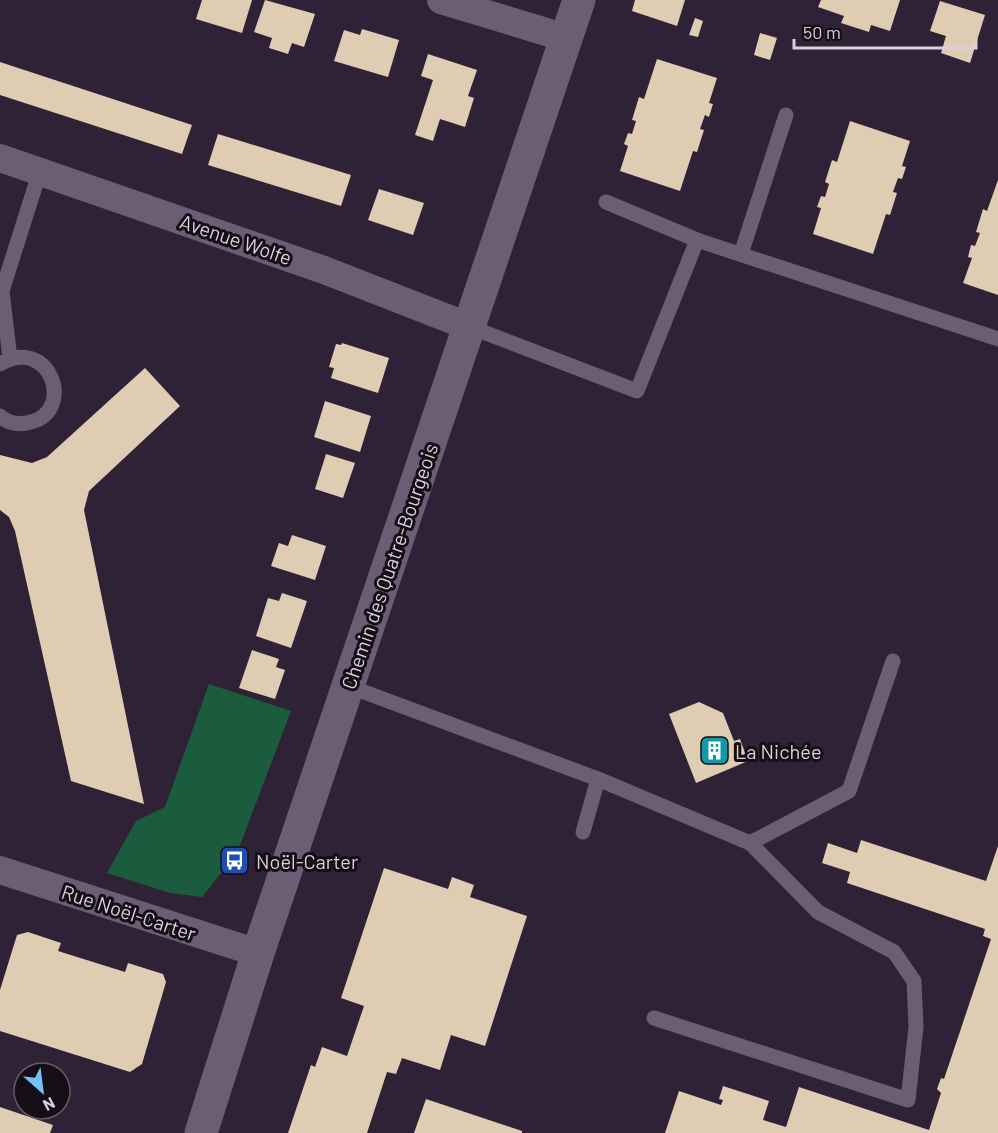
<svg xmlns="http://www.w3.org/2000/svg" width="998" height="1133" font-family="Barlow,sans-serif">
<rect width="100%" height="100%" fill="#2f2236"/>
<path fill="#1c5c3e" d="M209,684l82,27 -54,142 -35,44 -32,-4 -63,-20 29,-52 29,-14z"/>
<g fill="#deccb3">
<path d="M202,0h50l-10,33 -46,-14z"/>
<path d="M265,0l50,14 -11,33 -12,-4 -4,11 -19,-6 3,-10 -18,-6z"/>
<path d="M635,0h50l-8,26 -45,-15z"/>
<path d="M821,0h79l-10,31 -19,-6 -2,7 -28,-9 3,-7 -26,-9z"/>
<path d="M940,1l45,14 -15,48 -29,-10 5,-17 -16,-5z"/>
<path d="M695,18l8,3 -5,16 -9,-2z"/>
<path d="M362,29l37,11 -11,37 -54,-16 10,-31 16,5z"/>
<path d="M760,33l17,5 -7,22 -16,-5z"/>
<path d="M428,54l49,16 -9,26 6,2 -9,29 -25,-8 -7,22 -18,-6 18,-55 -12,-4z"/>
<path d="M657,59l60,19 -8,25 4,1 -4,13 -4,-2 -5,14 4,1 -7,22 -4,-1 -13,40 -60,-20 8,-25 -4,-2 4,-11 4,1 4,-13 -4,-1 7,-23 5,2z"/>
<path d="M0,62l192,63 -10,29 -182,-59z"/>
<path d="M850,121l60,20 -8,25 4,1 -4,12 -4,-1 -5,14 4,1 -7,22 -4,-1 -13,40 -60,-20 8,-26 -4,-1 4,-11 4,1 4,-13 -4,-2 7,-22 5,2z"/>
<path d="M218,134l133,41 -10,31 -133,-41z"/>
<path d="M998,180v115l-35,-12 9,-25 -4,-1 3,-12 4,1 5,-13 -4,-1 7,-23 4,2z"/>
<path d="M379,189l45,14 -11,32 -45,-15z"/>
<path d="M342,343l47,15 -11,35 -47,-15 3,-10 -5,-1 7,-23 5,1z"/>
<path d="M145,368l35,38 -91,85 -5,19 60,294 -73,-23 -56,-250 -6,-14 -9,-7v-55l32,8 15,-6z"/>
<path d="M325,401l46,15 -11,36 -46,-15z"/>
<path d="M326,454l29,9 -12,35 -28,-9z"/>
<path d="M292,535l34,11 -11,34 -44,-14 8,-23 9,3z"/>
<path d="M282,593l25,8 -16,47 -35,-12 12,-38 11,3z"/>
<path d="M252,650l27,9 -3,8 9,3 -10,29 -36,-11z"/>
<path d="M699,702l24,11 11,28 6,-2 8,22 -52,22 -27,-69z"/>
<path d="M861,840l125,41 12,-35v287h-333l14,-42 42,14 2,-5 -4,-1 4,-13 46,15 -6,19 23,7 13,-40 130,43 12,-37 -4,-4 4,-11 3,1 47,-140 -8,-3 2,-7 -138,-46 3,-11 -28,-9 6,-20 29,10z"/>
<path d="M384,868l64,21 4,-12 22,8 -4,12 57,19 -42,130 -34,-11 -11,35 -38,-12 -6,16 -9,-2 -20,61h-79l23,-68 4,2 7,-20 25,9 17,-50 -23,-8z"/>
<path d="M28,932l33,11 -3,8 67,21 3,-9 35,11 3,8 -24,82 -12,8 -130,-41v-41l17,-55z"/>
<path d="M426,1099l96,32v2h-108z"/>
<path d="M0,1107l53,18 -3,8h-50z"/>
</g>
<g fill="none" stroke-linecap="round" stroke-linejoin="round">
<g stroke="#6b5d73" stroke-width="15">
<path d="M606,202l91,38"/>
<path d="M741,254l45,-139"/>
<path d="M470,327l167,64 60,-151 301,99"/>
<path d="M10,359l-8,-68 38,-120"/>
<path d="M0,364c50,-29 76,46 31,58 -11,3 -22,2 -31,-6"/>
<path d="M348,686l250,93 152,64 68,69 76,40 20,29 2,46 -8,73 -254,-82"/>
<path d="M583,832l15,-53"/>
<path d="M750,843l99,-52 44,-130"/>
</g>
<g stroke="#6b5d73" stroke-width="28">
<path d="M441,0l125,38"/>
<path d="M0,158l324,112 146,57"/>
<path d="M0,870l258,83"/>
</g>
<path stroke="#6b5d73" stroke-width="33" d="M201,1133l57,-180 321,-953"/>
</g>
<defs>
<symbol id="building-square" viewBox="-11 -11 22 22"><rect x="-9" y="-9" width="18" height="18" rx="4" fill="#0f9aa8" stroke="#140e17"/><path d="M-4-6H4V6H1V3H-1V6H-4ZM-2.5-4.3h1.7v1.8h-1.7ZM.8-4.3h1.7v1.8H.8ZM-2.5-1h1.7V.8h-1.7ZM.8-1h1.7V.8H.8Z" fill="#fff"/></symbol>
<symbol id="bus-square" viewBox="-11 -11 22 22"><rect x="-9" y="-9" width="18" height="18" rx="4" fill="#1a4fb4" stroke="#140e17"/><path d="M-5-6H5V4H4V6H2V4H-2V6H-4V4H-5ZM-3.5-4V0h7V-4ZM-3.5 1.2v1.5H-2V1.2ZM2 1.2v1.5H3.5V1.2Z" fill="#fff"/></symbol>
</defs>
<g fill-rule="evenodd">
<use href="#building-square" x="698" y="734" width="33" height="33"/>
<use href="#bus-square" x="218" y="844" width="33" height="33"/>
</g>
<g text-anchor="middle" dominant-baseline="central" stroke-width="6" stroke-linejoin="round" paint-order="stroke">
<g font-size="20" fill="#d8d0dd" stroke="#140e17">
<text transform="translate(236 239) rotate(19)">Avenue Wolfe</text>
<text transform="translate(389 566) rotate(-71)">Chemin des Quatre-Bourgeois</text>
<text transform="translate(129 912) rotate(18)">Rue Noël-Carter</text>
</g>
<g font-size="20" fill="#d8d0dd" stroke="#140e17" text-anchor="start">
<text x="735" y="751">La Nichée</text>
<text x="256" y="861">Noël-Carter</text>
</g>
</g>
<g transform="translate(42 1091) rotate(152)"><circle r="28" fill="#140e17" stroke="#625c66" stroke-width="1.5"/>
<path d="M0-4.5L10 22L0 15L-10 22Z" fill="#73c1f5"/>
<text y="-9" font-size="16" font-weight="bold" text-anchor="middle" fill="#d8d0dd">N</text>
</g>
<path d="M794 39v9h182v-9" fill="none" stroke="#d8d0dd" stroke-width="3"/>
<text x="803" y="39" font-size="18" fill="#d8d0dd" stroke="#140e17" stroke-width="4.5" paint-order="stroke">50 m</text>
</svg>
